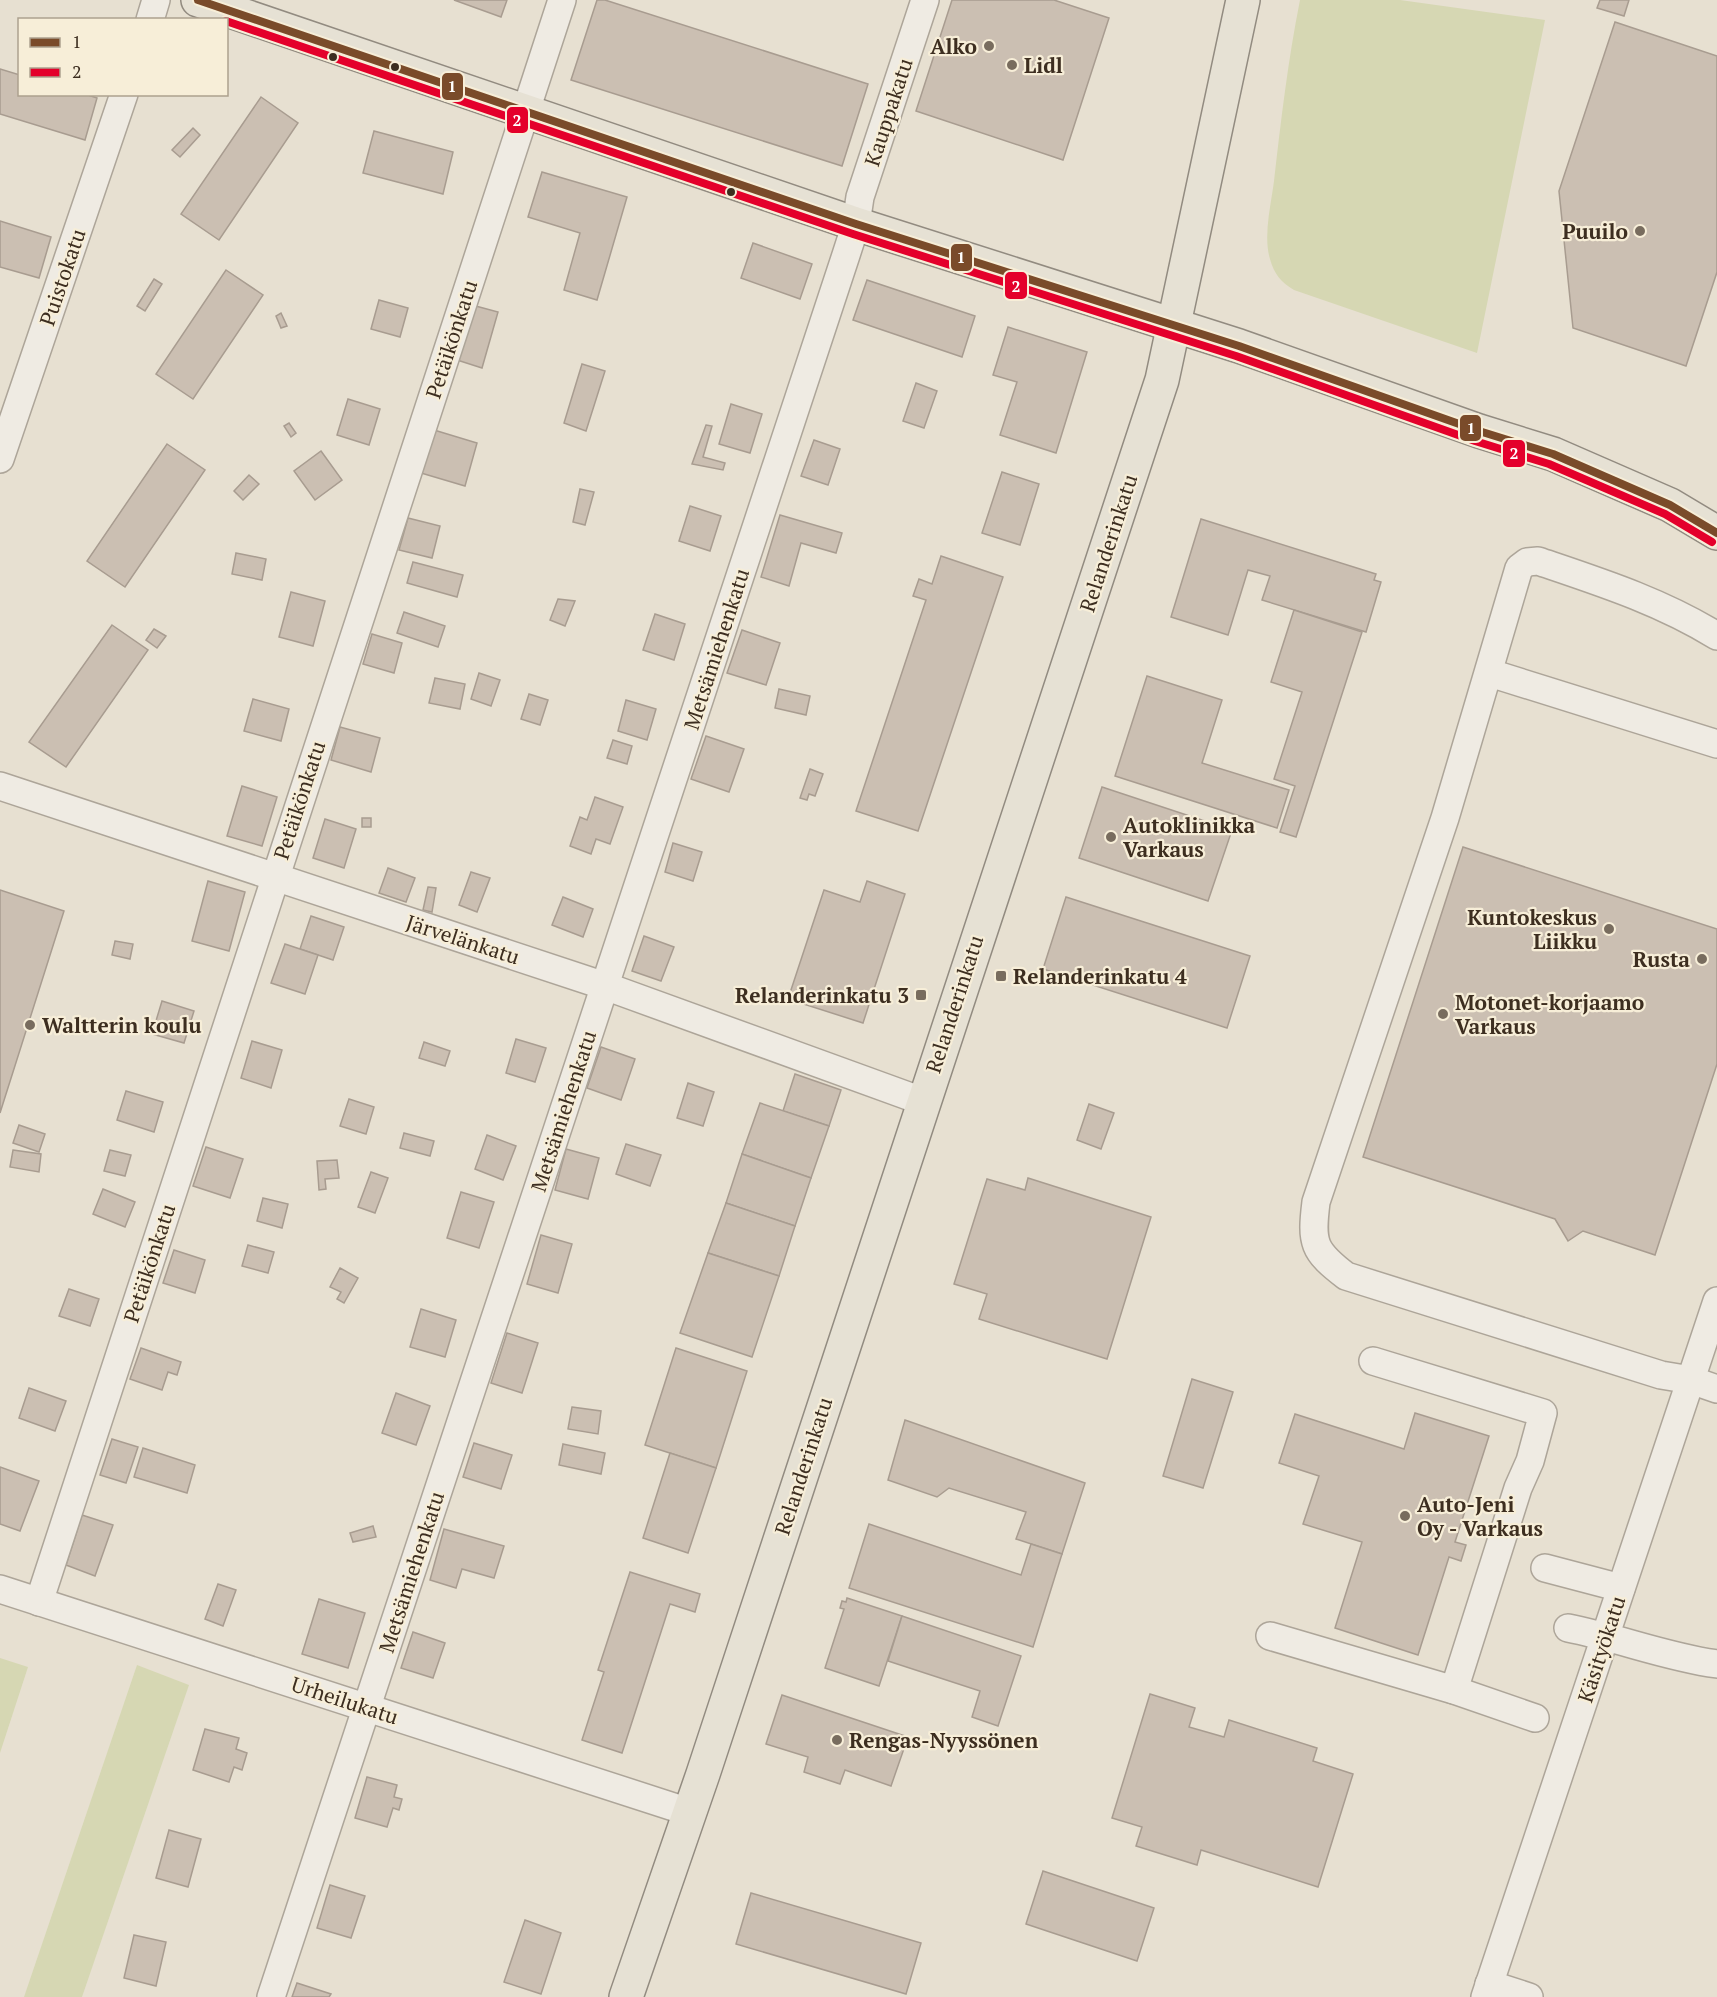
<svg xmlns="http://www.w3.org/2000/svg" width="1717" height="1997" font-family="'PT Serif',serif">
<rect width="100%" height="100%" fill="#e7e0d1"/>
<g fill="#d6d7b3">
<path d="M1300,0h100l145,20 -68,333 -183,-63c-13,-8 -20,-16 -24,-31 -7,-23 1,-54 4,-78 7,-61 14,-121 26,-181z"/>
<path d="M0,1658l28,9 -28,86z"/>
<path d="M137,1665l52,20 -107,312h-58z"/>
</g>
<g fill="#cbbfb2" stroke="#a89c90" stroke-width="1.5">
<path d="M454,0h53l-6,17z"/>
<path d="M597,0h8l263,84 -26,82 -271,-86z"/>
<path d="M952,0h102l55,18 -46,142 -147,-49z"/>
<path d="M1600,0h29l-5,16 -27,-8z"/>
<path d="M1615,22l102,34v216l-31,94 -113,-38 -14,-137z"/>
<path d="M0,69l20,6v19h65l12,4 -12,42 -85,-26z"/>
<path d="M261,97l37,26 -79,117 -38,-26z"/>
<path d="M193,128l7,7 -20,22 -8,-7z"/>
<path d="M374,131l79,21 -10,42 -80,-21z"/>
<path d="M542,172l85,25 -30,103 -33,-10 16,-57 -52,-16z"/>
<path d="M0,221l51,16 -12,41 -39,-11z"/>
<path d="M753,243l59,21 -12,35 -59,-21z"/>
<path d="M226,270l37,25 -70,104 -37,-25z"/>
<path d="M154,279l8,5 -17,27 -8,-5z"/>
<path d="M867,280l108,36 -13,41 -109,-37z"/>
<path d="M379,300l29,8 -8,29 -29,-8z"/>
<path d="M472,305l26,7 -16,56 -25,-8z"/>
<path d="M281,313l6,13 -6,2 -5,-12z"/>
<path d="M1008,327l79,25 -31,101 -56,-18 17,-53 -24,-7z"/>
<path d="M582,364l23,7 -19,60 -22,-8z"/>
<path d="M916,383l21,8 -13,37 -21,-7z"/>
<path d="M348,399l32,10 -11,36 -32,-10z"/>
<path d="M731,404l31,10 -12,39 -31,-9z"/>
<path d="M289,423l7,10 -5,4 -7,-11z"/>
<path d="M706,425l6,1 -9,31 22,6 -2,7 -31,-6z"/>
<path d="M434,430l43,13 -12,43 -44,-13z"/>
<path d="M814,440l26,9 -12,36 -27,-9z"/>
<path d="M167,444l38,26 -80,117 -38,-26z"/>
<path d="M321,451l21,29 -27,20 -21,-29z"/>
<path d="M1002,472l37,12 -19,61 -38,-12z"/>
<path d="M249,475l10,9 -16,16 -9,-9z"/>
<path d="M580,489l14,3 -9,33 -12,-3z"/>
<path d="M690,506l31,10 -11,35 -31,-10z"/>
<path d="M780,515l62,18 -6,20 -35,-10 -12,43 -28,-9z"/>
<path d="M408,518l32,8 -8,32 -33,-8z"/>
<path d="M1201,519l175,55 -2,6 7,2 -15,50 -104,-32 8,-24 -22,-6 -20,65 -57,-18z"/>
<path d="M236,553l30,6 -4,21 -30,-6z"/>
<path d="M941,556l62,21 -85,254 -62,-20 70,-211 -13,-4 6,-17 13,5z"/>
<path d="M413,562l50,13 -6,22 -50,-14z"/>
<path d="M291,592l34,9 -12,45 -34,-9z"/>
<path d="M558,599l17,2 -10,25 -15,-6z"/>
<path d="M1294,610l68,22 -66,205 -16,-5 15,-46 -21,-7 28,-87 -31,-10z"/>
<path d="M404,612l41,14 -7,21 -41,-14z"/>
<path d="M655,614l30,10 -11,36 -31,-10z"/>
<path d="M112,625l36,25 -82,117 -37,-25z"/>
<path d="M154,629l12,7 -9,12 -11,-8z"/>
<path d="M742,630l38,13 -14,42 -39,-12z"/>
<path d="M372,634l30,9 -8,30 -31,-9z"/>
<path d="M479,673l21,7 -9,26 -20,-7z"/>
<path d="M1147,676l75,24 -20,63 87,27 -12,38 -162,-52z"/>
<path d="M435,678l30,6 -5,25 -31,-6z"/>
<path d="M779,689l31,7 -4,19 -31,-7z"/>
<path d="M529,694l19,6 -8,25 -19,-6z"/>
<path d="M253,699l36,10 -8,32 -37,-10z"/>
<path d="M626,700l30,9 -9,31 -29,-9z"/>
<path d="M340,727l40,11 -9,34 -40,-12z"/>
<path d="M706,736l38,13 -15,43 -38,-13z"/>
<path d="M613,740l19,6 -5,18 -20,-6z"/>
<path d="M810,769l13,5 -8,22 -6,-2 -2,6 -7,-2z"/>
<path d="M242,786l35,11 -15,49 -35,-10z"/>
<path d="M1102,787l130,43 -24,71 -129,-43z"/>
<path d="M595,797l28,10 -13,37 -14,-5 -5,15 -21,-8 10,-29 7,3z"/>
<rect x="362" y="818" width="9" height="9"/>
<path d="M325,819l31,10 -12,39 -31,-10z"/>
<path d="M673,843l29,9 -9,29 -28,-9z"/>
<path d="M1463,847l254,82v135l-62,191 -72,-24 -15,10 -13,-22 -192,-62z"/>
<path d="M388,868l27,10 -9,24 -27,-9z"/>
<path d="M471,872l19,6 -13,34 -18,-7z"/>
<path d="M208,881l37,11 -16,59 -37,-10z"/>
<path d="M867,881l38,13 -42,129 -75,-24 36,-109 36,12z"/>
<path d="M428,887l8,1 -4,24 -9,-2z"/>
<path d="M0,890l64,21 -64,202z"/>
<path d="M563,897l30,12 -10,28 -31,-12z"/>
<path d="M1066,897l184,59 -23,72 -184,-59z"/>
<path d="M311,916l33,11 -11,33 -33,-11z"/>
<path d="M644,936l30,11 -13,34 -29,-10z"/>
<path d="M115,941l18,3 -3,15 -18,-4z"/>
<path d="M285,944l33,11 -13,39 -34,-11z"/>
<path d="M162,1001l32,10 -10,32 -32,-9z"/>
<path d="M516,1039l30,9 -11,34 -29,-9z"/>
<path d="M252,1041l30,9 -11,38 -30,-10z"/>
<path d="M424,1042l26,9 -5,15 -26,-8z"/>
<path d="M601,1047l34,12 -14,41 -34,-12z"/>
<path d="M795,1074l46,16 -12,36 -46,-15z"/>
<path d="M688,1083l26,9 -11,34 -26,-8z"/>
<path d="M126,1091l37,11 -9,30 -37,-12z"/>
<path d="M349,1099l25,8 -8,27 -26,-8z"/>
<path d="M760,1103l69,23 -18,52 -69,-24z"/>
<path d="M1089,1104l25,9 -13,36 -24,-9z"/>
<path d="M19,1125l26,9 -6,18 -26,-9z"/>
<path d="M404,1133l30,8 -4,15 -30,-8z"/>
<path d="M487,1135l29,11 -13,34 -28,-11z"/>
<path d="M626,1144l35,11 -11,31 -34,-12z"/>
<path d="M206,1147l37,12 -13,39 -37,-12z"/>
<path d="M566,1149l33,9 -11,41 -33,-9z"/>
<path d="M13,1150l28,4 -2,18 -29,-5z"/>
<path d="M110,1150l21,5 -6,21 -21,-5z"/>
<path d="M742,1154l69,24 -16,48 -69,-23z"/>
<path d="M337,1160l2,18 -14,1 1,10 -7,1 -2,-29z"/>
<path d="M371,1172l17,6 -13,35 -17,-6z"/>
<path d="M1028,1178l123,39 -44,142 -128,-40 8,-25 -33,-10 33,-105 38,11z"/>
<path d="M103,1189l32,13 -10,25 -32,-13z"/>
<path d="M461,1192l33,10 -15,46 -32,-10z"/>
<path d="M263,1198l25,6 -6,24 -25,-7z"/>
<path d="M726,1203l69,23 -16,50 -71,-23z"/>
<path d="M541,1235l31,9 -14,49 -31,-9z"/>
<path d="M248,1245l26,7 -6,21 -26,-7z"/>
<path d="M174,1250l31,10 -10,33 -32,-10z"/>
<path d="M708,1253l71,23 -27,81 -72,-24z"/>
<path d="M340,1268l18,10 -14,25 -7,-4 4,-7 -11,-5z"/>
<path d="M69,1289l30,10 -9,27 -31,-10z"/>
<path d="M421,1309l35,11 -11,37 -35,-10z"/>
<path d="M507,1333l31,10 -16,50 -31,-10z"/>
<path d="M141,1348l40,14 -4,13 -9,-3 -6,18 -32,-11z"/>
<path d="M676,1348l71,23 -31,97 -71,-23z"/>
<path d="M1192,1379l41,13 -30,96 -40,-12z"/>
<path d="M29,1388l37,13 -11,30 -36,-13z"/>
<path d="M396,1393l34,13 -14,39 -34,-12z"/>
<path d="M572,1407l29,4 -3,23 -30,-5z"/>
<path d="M1415,1413l74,23 -34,106 11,3 -5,16 -12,-4 -31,98 -83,-27 27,-86 -59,-18 16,-48 -40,-13 16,-49 109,35z"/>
<path d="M905,1420l180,63 -23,71 -46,-15 10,-27 -77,-24 -12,9 -49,-17z"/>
<path d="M112,1439l26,8 -12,36 -26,-8z"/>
<path d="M474,1443l38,12 -11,34 -38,-12z"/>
<path d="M563,1444l42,9 -4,21 -42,-9z"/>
<path d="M143,1448l52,17 -8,28 -53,-16z"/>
<path d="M670,1453l46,15 -28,85 -45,-15z"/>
<path d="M0,1467l39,14 -19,50 -20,-7z"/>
<path d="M82,1515l31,10 -18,51 -29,-11z"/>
<path d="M869,1524l152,51 10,-31 31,10 -29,93 -184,-59z"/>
<path d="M373,1526l3,11 -23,5 -3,-9z"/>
<path d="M444,1529l60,17 -10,32 -32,-9 -6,19 -26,-8z"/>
<path d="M630,1572l70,22 -5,18 -25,-8 -48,149 -40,-13 22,-68 -6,-2z"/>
<path d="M218,1584l18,6 -13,36 -18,-7z"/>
<path d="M847,1598l55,18 -23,70 -54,-18 19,-59 -4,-1 2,-7 4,1z"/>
<path d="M319,1599l46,14 -17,55 -46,-14z"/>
<path d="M902,1616l119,40 -23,70 -26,-9 8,-26 -92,-30z"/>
<path d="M413,1632l32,11 -12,35 -32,-10z"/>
<path d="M1150,1694l45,14 -6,19 35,10 5,-17 88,28 -4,13 40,13 -35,113 -117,-37 -4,15 -61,-19 6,-19 -30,-9z"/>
<path d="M782,1695l126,42 -17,49 -46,-16 -5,14 -36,-12 4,-15 -42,-13z"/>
<path d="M205,1729l34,9 -3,11 11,4 -5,17 -8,-3 -5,15 -36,-12z"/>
<path d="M367,1777l30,8 -3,12 8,2 -3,11 -6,-2 -6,19 -32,-9z"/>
<path d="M169,1830l32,9 -13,48 -32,-9z"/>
<path d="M1043,1871l111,37 -17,53 -111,-37z"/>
<path d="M330,1885l35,11 -14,42 -34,-10z"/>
<path d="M751,1893l170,50 -15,51 -170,-50z"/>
<path d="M525,1920l36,13 -20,61 -37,-12z"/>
<path d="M134,1935l32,7 -10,44 -32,-8z"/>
<path d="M297,1983l34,11 -2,3h-37z"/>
</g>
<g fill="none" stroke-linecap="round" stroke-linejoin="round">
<defs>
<g id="minor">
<path d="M150,20l6,-20"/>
<path d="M0,459l124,-365"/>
<path d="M1717,636c-57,-35 -117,-54 -179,-75l-11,1 -8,6 -74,250 -129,384c-5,41 -3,49 30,74l315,99 30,5 26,9"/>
<path d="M1490,673l227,71"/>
<path d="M0,786l605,200 317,115"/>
<path d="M1373,1361l170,52 -13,48 -12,27 -64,202"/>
<path d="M1545,1568l76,20"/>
<path d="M0,1589l689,223"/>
<path d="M39,1602l523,-1602"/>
<path d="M1568,1628c51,10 98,29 149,36"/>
<path d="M1270,1636l184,54 81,28"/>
<path d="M1489,1984l40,13"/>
<path d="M271,1997l575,-1742 10,-31 4,-27 65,-197"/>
<path d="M1485,1997l232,-696"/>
</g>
<g id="major">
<path d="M198,0l658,224 383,122 240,85 74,23 117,51 47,28"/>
<path d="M626,1997l77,-223 459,-1394 81,-380"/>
</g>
</defs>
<use href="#minor" stroke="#ada599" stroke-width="30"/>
<use href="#major" stroke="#928b80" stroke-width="36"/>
<use href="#minor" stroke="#efebe3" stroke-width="27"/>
<use href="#major" stroke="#e6e1d4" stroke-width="33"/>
<defs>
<path id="bus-1" d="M198,0l658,224 383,122 240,85 74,23 117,51 47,28"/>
<path id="bus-2" d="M226,21l627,213 383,122 239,85 74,23 116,50 47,28"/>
</defs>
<use href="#bus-1" stroke="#f7eed8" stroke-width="12"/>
<use href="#bus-2" stroke="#f7eed8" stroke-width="12"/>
<use href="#bus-1" stroke="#7a4b2a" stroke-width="8"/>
<use href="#bus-2" stroke="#e4002b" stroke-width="8"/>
</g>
<g fill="#786c5e" stroke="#f7eed8" stroke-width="2">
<circle cx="989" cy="46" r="6"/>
<circle cx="1012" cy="65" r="6"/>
<circle cx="1640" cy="231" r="6"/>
<circle cx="1111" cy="837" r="6"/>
<circle cx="1609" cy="929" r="6"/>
<circle cx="1702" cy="959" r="6"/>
<rect x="995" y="970" width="12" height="12" rx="3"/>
<rect x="915" y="989" width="12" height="12" rx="3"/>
<circle cx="1443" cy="1014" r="6"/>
<circle cx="30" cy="1025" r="6"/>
<circle cx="1405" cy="1516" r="6"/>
<circle cx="837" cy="1740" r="6"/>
</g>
<g fill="#3d2e20" stroke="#f7eed8" stroke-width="2">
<circle cx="333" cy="57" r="5"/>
<circle cx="395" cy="67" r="5"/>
<circle cx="731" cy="192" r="5"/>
</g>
<g text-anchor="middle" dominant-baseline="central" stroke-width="4.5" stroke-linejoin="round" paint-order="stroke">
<g font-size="21" font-weight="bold" fill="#3d2e20" stroke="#f7eed8" text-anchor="start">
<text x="977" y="46" text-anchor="end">Alko</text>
<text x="1024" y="65">Lidl</text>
<text x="1628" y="231" text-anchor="end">Puuilo</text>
<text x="1123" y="825">Autoklinikka<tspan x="1123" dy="24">Varkaus</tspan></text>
<text x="1597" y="917" text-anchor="end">Kuntokeskus<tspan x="1597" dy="24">Liikku</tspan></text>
<text x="1690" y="959" text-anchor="end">Rusta</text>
<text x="1013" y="976">Relanderinkatu 4</text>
<text x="909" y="995" text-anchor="end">Relanderinkatu 3</text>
<text x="1455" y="1002">Motonet-korjaamo<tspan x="1455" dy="24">Varkaus</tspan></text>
<text x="42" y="1025">Waltterin koulu</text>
<text x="1417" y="1504">Auto-Jeni<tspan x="1417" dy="24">Oy - Varkaus</tspan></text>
<text x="849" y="1740">Rengas-Nyyssönen</text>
</g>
<g font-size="21" fill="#3d2e20" stroke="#f7eed8">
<text transform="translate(888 112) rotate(-72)">Kauppakatu</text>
<text transform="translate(62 277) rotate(-71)">Puistokatu</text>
<text transform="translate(451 339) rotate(-72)">Petäikönkatu</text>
<text transform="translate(1108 543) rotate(-72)">Relanderinkatu</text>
<text transform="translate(716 649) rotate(-72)">Metsämiehenkatu</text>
<text transform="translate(299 800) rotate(-72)">Petäikönkatu</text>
<text transform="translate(463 939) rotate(18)">Järvelänkatu</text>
<text transform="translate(954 1004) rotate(-72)">Relanderinkatu</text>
<text transform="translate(563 1111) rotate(-72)">Metsämiehenkatu</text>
<text transform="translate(149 1263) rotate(-72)">Petäikönkatu</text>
<text transform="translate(803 1466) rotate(-72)">Relanderinkatu</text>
<text transform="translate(411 1572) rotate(-72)">Metsämiehenkatu</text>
<text transform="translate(1601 1649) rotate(-72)">Käsityökatu</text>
<text transform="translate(345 1700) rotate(18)">Urheilukatu</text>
</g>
</g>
<g stroke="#f7eed8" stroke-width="2">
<rect x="441" y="72" width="23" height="29" rx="6" fill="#7a4b2a"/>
<rect x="506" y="106" width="23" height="28" rx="6" fill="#e4002b"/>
<rect x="950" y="243" width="23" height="29" rx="6" fill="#7a4b2a"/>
<rect x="1004" y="271" width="24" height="29" rx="6" fill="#e4002b"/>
<rect x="1459" y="414" width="23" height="28" rx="6" fill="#7a4b2a"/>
<rect x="1502" y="439" width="24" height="29" rx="6" fill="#e4002b"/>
</g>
<g font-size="16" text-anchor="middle" font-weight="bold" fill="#fff">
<text x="452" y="92">1</text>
<text x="517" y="126">2</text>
<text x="961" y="263">1</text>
<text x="1016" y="292">2</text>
<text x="1471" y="434">1</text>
<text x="1514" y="459">2</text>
</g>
<rect x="18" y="18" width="210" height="78" fill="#f7eed8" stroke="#ada18e" stroke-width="1.5"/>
<rect x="30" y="38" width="30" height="9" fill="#7a4b2a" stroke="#ada18e" stroke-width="1.5"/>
<text x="72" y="48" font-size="18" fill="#3d2e20">1</text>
<rect x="30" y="68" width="30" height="9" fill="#e4002b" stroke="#ada18e" stroke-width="1.5"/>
<text x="72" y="78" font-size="18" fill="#3d2e20">2</text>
</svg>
